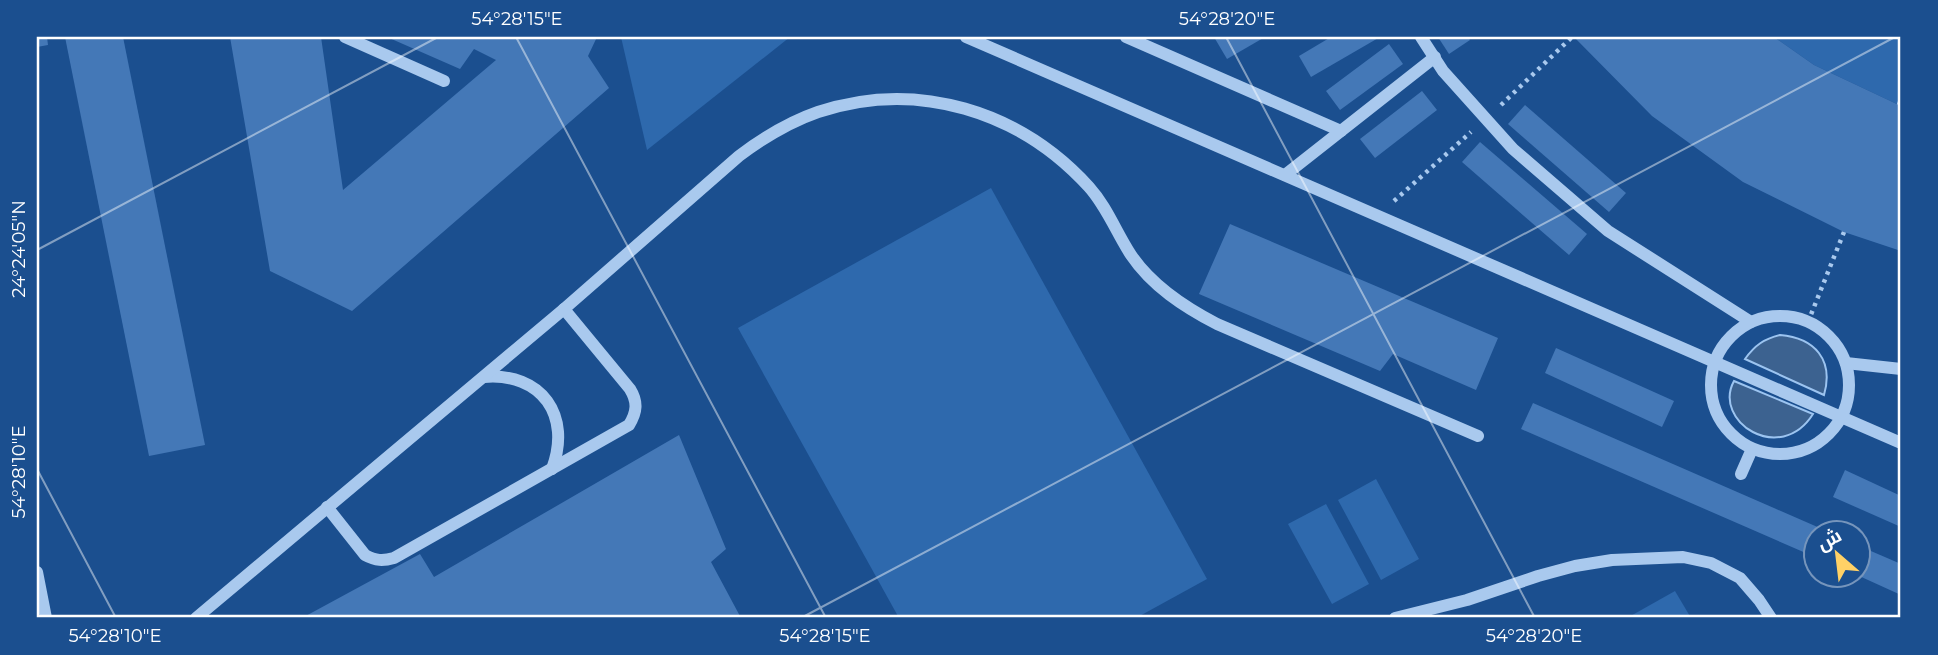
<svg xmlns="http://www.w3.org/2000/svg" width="1938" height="655" font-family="Montserrat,Cairo,sans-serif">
<rect width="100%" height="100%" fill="#1b4f8f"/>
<g fill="#2e69ad">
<path d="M621,37h169l-143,113z"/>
<path d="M1774,37h127v69l-87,-41z"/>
<path d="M991,188l216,391 -71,39h-237l-161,-290z"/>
<path d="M1376,479l43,80 -38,21 -43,-80z"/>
<path d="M1326,504l43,80 -37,20 -44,-80z"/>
<path d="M1675,591l16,27h-64z"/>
</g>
<g fill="#3c6290" stroke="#9cc4f0" stroke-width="2">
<path d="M1780,335c35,3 54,25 44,60l-79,-36c10,-14 19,-20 35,-24z"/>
<path d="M1734,381l79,33c-33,52 -101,7 -79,-33z"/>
</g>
<g fill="#4478b7">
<path d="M37,37h10l1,8 -11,2z"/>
<path d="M65,37h58l82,408 -56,11z"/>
<path d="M230,37h91l22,153 153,-130 -22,-11 -14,20 -73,-32h210l-9,19 21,32 -257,223 -82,-40z"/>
<path d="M1214,37h51l-38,22z"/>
<path d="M1331,37h49l-69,40 -12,-21z"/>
<path d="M1438,37h30l2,3 -21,14z"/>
<path d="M1574,37h200l40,28 87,41v145l-57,-19 -101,-50 -91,-66z"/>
<path d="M1389,44l14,20 -63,46 -14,-19z"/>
<path d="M1422,91l15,19 -62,48 -15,-19z"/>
<path d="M1525,105l101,88 -17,19 -101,-88z"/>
<path d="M1480,142l107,92 -18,21 -107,-93z"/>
<path d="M1230,224l268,114 -22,52 -83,-36 -13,17 -181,-77z"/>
<path d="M1556,348l118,53 -12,26 -117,-54z"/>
<path d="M1533,403l296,129h-14v25l-294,-128z"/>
<path d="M679,435l47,114 -15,13 30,56h-439l118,-64 14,23z"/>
<path d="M1845,470l56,26v31l-68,-30z"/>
<path d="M1857,545l44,19v31l-44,-20z"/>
</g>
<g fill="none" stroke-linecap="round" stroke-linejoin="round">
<g stroke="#a9c9ee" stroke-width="4.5" stroke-dasharray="3.5 5" stroke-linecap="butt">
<path d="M1501,105l71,-68"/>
<path d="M1899,105l2,-6"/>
<path d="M1394,201l77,-69"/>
<path d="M1808,322l36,-90"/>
</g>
<g stroke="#a9c9ee" stroke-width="12">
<path d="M345,37l99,44"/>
<path d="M966,37l935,406"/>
<path d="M1126,37l215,94"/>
<path d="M1421,37l22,34 70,78 95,82 143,91"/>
<path d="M1285,175l150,-118"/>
<circle cx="1780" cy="385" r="69"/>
<path d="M1846,363l55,6"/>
<path d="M484,377c58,-5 88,39 68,92"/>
<path d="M1741,474l11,-25"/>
<path d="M327,507l38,48c11,6 18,6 29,3l235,-133c8,-13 9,-23 1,-36l-66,-80"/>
<path d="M37,572l9,46"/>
<path d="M196,618l368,-309 175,-153c24,-18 50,-34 79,-44 99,-33 202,-1 271,75 18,20 27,45 42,68 21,31 53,52 86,69l261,112"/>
<path d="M1395,618l72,-18 71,-24 37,-10 37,-6 71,-3 28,6 29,15 19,22 12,18"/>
</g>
</g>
<path fill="none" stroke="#fff" stroke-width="2" stroke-opacity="0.45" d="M516,37l310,581M1226,37l309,581M37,250l401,-213M37,469l79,149M801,618l1094,-581"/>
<rect width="1938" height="655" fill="none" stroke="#1b4f8f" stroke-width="77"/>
<g transform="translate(1837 554) rotate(332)"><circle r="33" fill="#1b4f8f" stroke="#7695bc" stroke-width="2"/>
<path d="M0-5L12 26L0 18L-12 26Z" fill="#ffd166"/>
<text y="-10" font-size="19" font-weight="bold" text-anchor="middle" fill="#ffffff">ش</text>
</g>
<rect x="38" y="38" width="1861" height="578" fill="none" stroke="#fff" stroke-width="2.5"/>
<g font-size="18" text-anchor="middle" fill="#fff">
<text x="517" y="25">54°28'15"E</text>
<text x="1227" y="25">54°28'20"E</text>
<text transform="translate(19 249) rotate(-90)" y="6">24°24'05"N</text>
<text transform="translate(19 472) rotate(-90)" y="6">54°28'10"E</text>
<text x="115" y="642">54°28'10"E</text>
<text x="825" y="642">54°28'15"E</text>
<text x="1534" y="642">54°28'20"E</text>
</g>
</svg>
